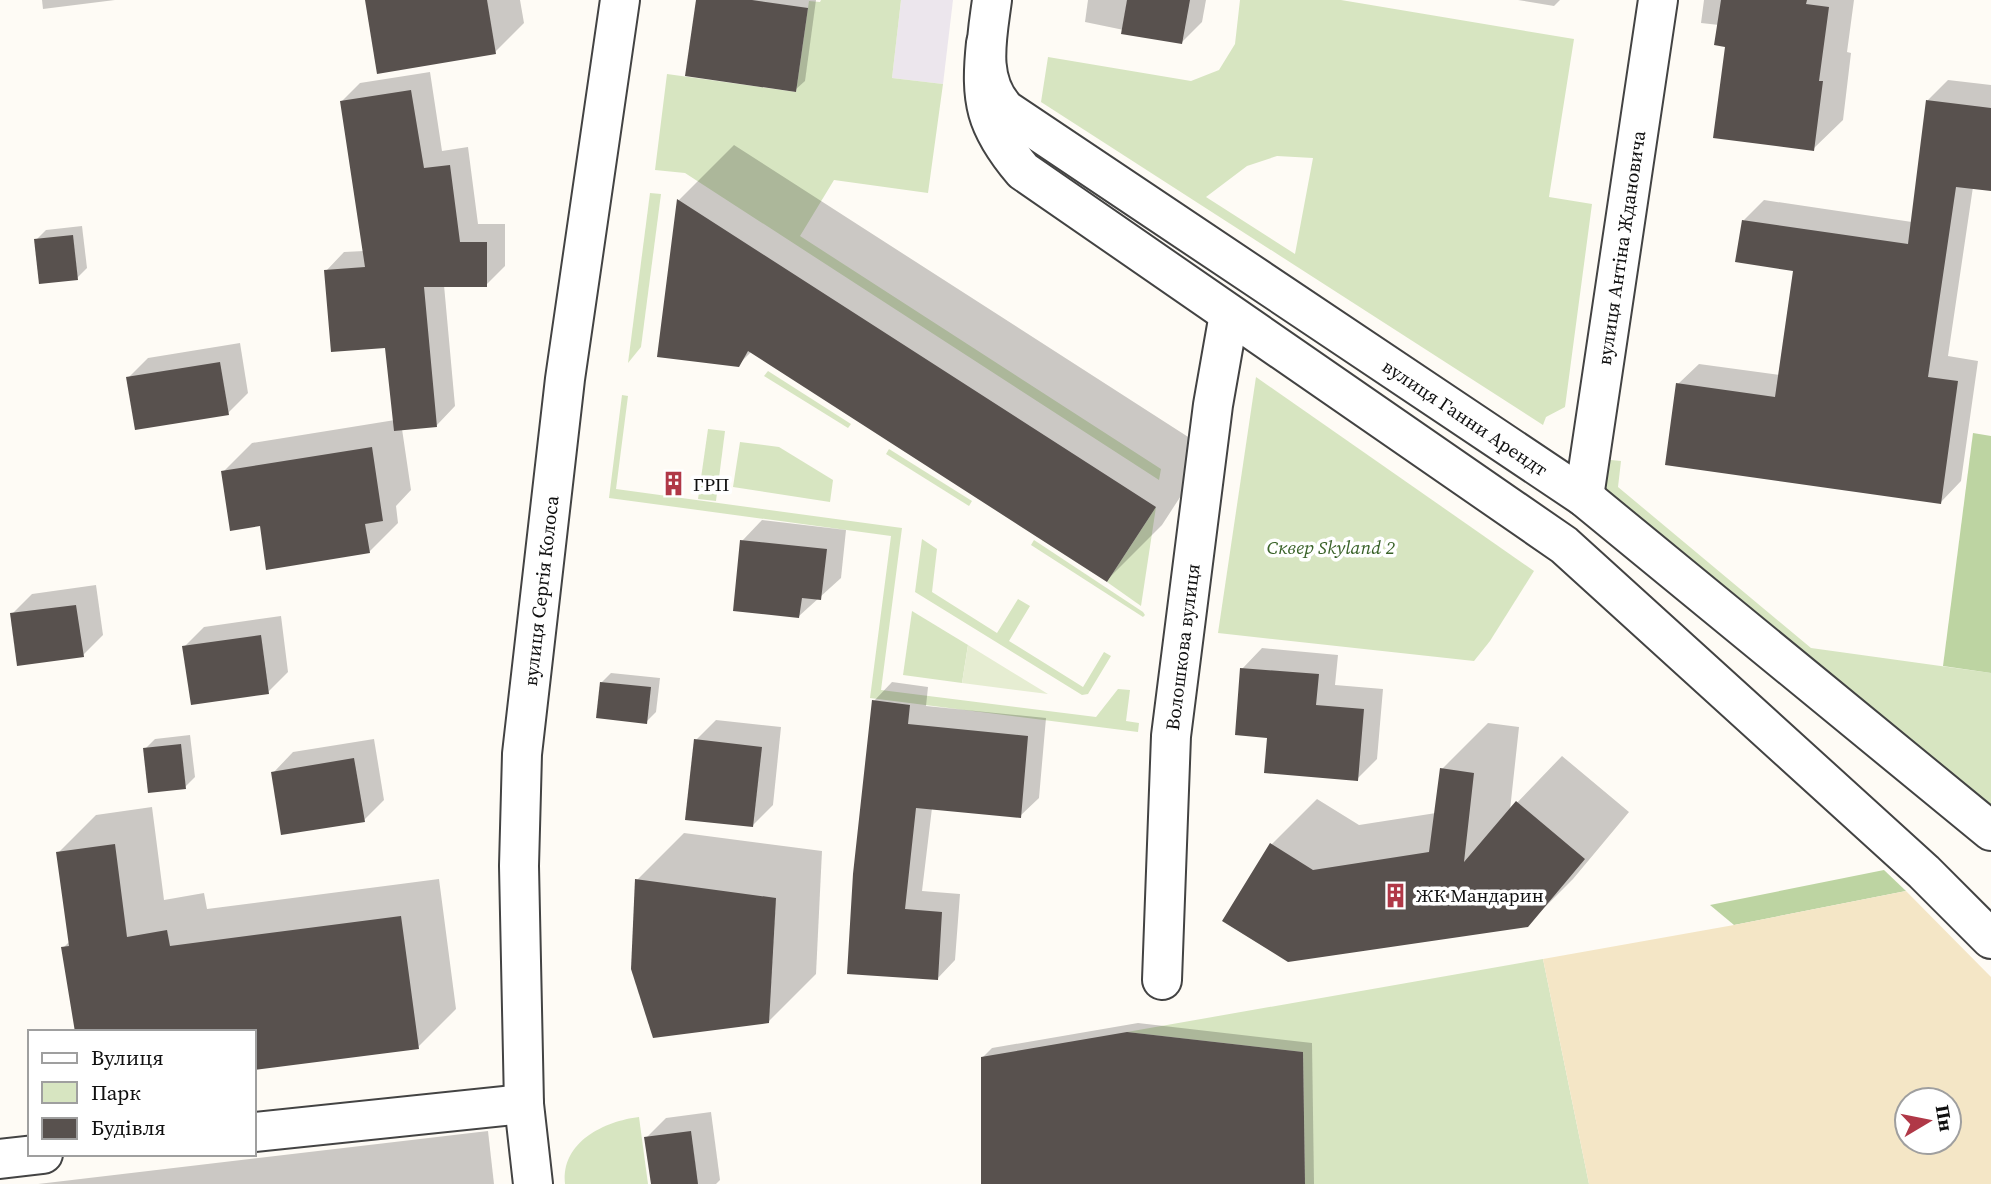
<svg xmlns="http://www.w3.org/2000/svg" width="1991" height="1184" font-family="'Source Serif 4',serif">
<rect width="100%" height="100%" fill="#fefbf5"/>
<path fill="#ece6ed" d="M901,0h52l-10,84 -51,-6z"/>
<g fill="#d7e5c1" fill-rule="evenodd">
<path d="M821,0h80l-9,78 51,6 -15,109 -94,-13 -34,56 361,233 -2,11 -474,-307 -30,-3 12,-96 129,18 13,-91 11,1z"/>
<path d="M1240,0h101l233,39 -25,158 43,7 -27,203 -19,10 -3,8 -502,-323 7,-45 143,24 28,-11 16,-26zM1277,156l36,2 -18,96 -89,-57 41,-31z"/>
<path d="M650,193l11,1 -20,153 -13,16z"/>
<path d="M768,371l83,53 -3,4 -84,-52z"/>
<path d="M1256,377l278,194 -44,70 -16,20 -256,-28z"/>
<path d="M622,395l6,1 -12,93 286,39 -21,162 215,27 22,-28 12,1 -4,31 13,2 -1,9 -268,-34 21,-162 -282,-38z"/>
<path d="M708,429l17,2 -9,70 -18,-2z"/>
<path d="M740,442l39,5 54,33 -3,22 -97,-15z"/>
<path d="M889,449l83,52 -3,5 -83,-52z"/>
<path d="M1601,459l20,2 -3,26 193,161 180,25v135l-396,-313z"/>
<path d="M1156,507l-15,99 -34,-24z"/>
<path d="M922,539l15,10 -5,43 65,41 21,-34 12,7 -21,35 74,46 21,-35 7,4 -23,38 -6,1 -167,-103z"/>
<path d="M1034,540l109,72 2,3 -2,2 -112,-72z"/>
<path d="M912,611l56,34 -6,38 -59,-8z"/>
<path d="M1543,959l46,225h-284l-2,-132 -176,-20z"/>
<path d="M639,1117l9,67h-83c-5,-42 40,-63 74,-67z"/>
</g>
<g fill="#bdd4a2">
<path d="M1973,433l18,3v237l-48,-7z"/>
<path d="M1884,870l22,21 -172,34 -24,-20z"/>
</g>
<path fill="#f4e6c6" fill-rule="evenodd" d="M1906,891l85,86v207h-402l-46,-225 191,-34zM1907,1100h42v42h-42z"/>
<path fill="#e6edd2" d="M968,645l80,49 -86,-11z"/>
<g fill="#0003">
<path d="M42,0h73l-72,9z"/>
<path d="M367,0h153l4,23 -29,29z"/>
<path d="M698,0h118l-11,81 -10,9z"/>
<path d="M1088,0h118l-4,22 -20,20 -97,-20z"/>
<path d="M1518,0h42l-6,6z"/>
<path d="M1704,0h150l-7,52 4,1 -8,67 -30,29 -86,-103 -8,-21 -18,-2z"/>
<path d="M430,72l12,79 26,-4 10,77h27v42l-19,19h-42l11,121 -18,19 -35,4 9,61 -15,16 2,17 -29,29 -108,-28 -38,-52 29,-29 143,-23 -9,-74 -60,-75 18,-19 20,-1 -22,-150 18,-18z"/>
<path d="M1948,80l43,5v105l-18,-3 -25,169 30,5 -17,120 -20,21 -263,-118 21,-20 81,11 15,-105 -51,-50 20,-20 148,22 16,-122z"/>
<path d="M734,145l476,306 -48,74 -55,55 -355,-229 -14,14 -79,-10 20,-155z"/>
<path d="M82,226l5,42 -10,10 -41,-38 10,-10z"/>
<path d="M240,343l8,50 -20,20 -100,-35 20,-20z"/>
<path d="M762,520l84,10 -5,48 -42,38 -57,-75z"/>
<path d="M96,585l7,50 -20,20 -71,-41 20,-20z"/>
<path d="M281,616l7,56 -20,20 -84,-45 20,-20z"/>
<path d="M1262,648l76,7 -3,30 48,4 -6,70 -20,20 -88,-43 -27,-67z"/>
<path d="M611,673l49,5 -4,34 -10,10 -45,-39z"/>
<path d="M892,682l36,5 -2,19 120,12 -7,80 -19,18 -88,-8 -10,83 38,3 -5,66 -18,19 -88,-7 25,-271z"/>
<path d="M716,720l65,7 -8,78 -20,20 -57,-85z"/>
<path d="M1488,723l31,4 -9,83 52,-54 67,56 -56,67 -46,46 -239,35 -16,-116 45,-45 42,26 77,-12 6,-44z"/>
<path d="M190,735l5,42 -10,10 -40,-38 10,-10z"/>
<path d="M374,739l10,61 -20,20 -91,-47 20,-21z"/>
<path d="M152,807l12,93 40,-7 3,16 232,-30 17,130 -38,38 -164,22v-37l-191,-84 7,-7 -12,-88 38,-38z"/>
<path d="M684,833l138,18 -6,123 -48,48 -131,-142z"/>
<path d="M1138,1023l174,20 2,141h-331l-1,-126 10,-10z"/>
<path d="M711,1112l9,68 -4,4h-64l-6,-46 20,-20z"/>
<path d="M488,1131l6,53h-456z"/>
</g>
<g fill="#58514e">
<path d="M365,0h122l9,54 -119,20z"/>
<path d="M696,0h56l56,8 -12,84 -111,-16z"/>
<path d="M1127,0h63l-8,44 -61,-10z"/>
<path d="M1721,0h86l-1,4 23,3 -10,74h4l-9,70 -101,-13 12,-91 -11,-2z"/>
<path d="M411,90l13,78 26,-3 10,77h27v45h-63l13,140 -43,4 -9,-83 -54,4 -7,-82 41,-3 -25,-166z"/>
<path d="M1926,100l65,8v83l-35,-4 -28,190 30,4 -17,123 -276,-39 11,-82 99,14 18,-126 -58,-9 7,-42 166,24z"/>
<path d="M677,199l479,308 -49,75 -359,-231 -9,16 -82,-10z"/>
<path d="M73,235l5,45 -39,4 -5,-45z"/>
<path d="M220,362l9,53 -94,15 -9,-53z"/>
<path d="M372,447l11,74 -18,3 5,29 -104,17 -6,-44 -30,5 -9,-60z"/>
<path d="M740,540l87,9 -6,51 -19,-2 -3,20 -66,-7z"/>
<path d="M76,605l8,52 -67,9 -7,-53z"/>
<path d="M261,635l8,59 -78,11 -9,-59z"/>
<path d="M1240,668l79,6 -3,31 48,4 -6,72 -94,-8 3,-35 -32,-3z"/>
<path d="M600,682l51,5 -4,37 -51,-6z"/>
<path d="M872,700l38,5 -2,19 120,12 -7,82 -105,-10 -11,101 37,3 -4,68 -91,-6 6,-100z"/>
<path d="M694,739l68,8 -9,80 -68,-7z"/>
<path d="M181,744l5,45 -38,4 -5,-45z"/>
<path d="M354,758l11,64 -84,13 -10,-63z"/>
<path d="M1440,768l34,5 -10,89 52,-61 69,58 -57,68 -240,35 -66,-41 48,-78 43,27 116,-18z"/>
<path d="M115,844l12,93 40,-7 3,16 231,-30 18,133 -165,21v-38h-179l-14,-85 8,-1 -13,-94z"/>
<path d="M635,879l141,19 -7,125 -116,15 -22,-69z"/>
<path d="M1127,1032l176,20 2,132h-324v-127z"/>
<path d="M691,1131l7,53h-47l-7,-47z"/>
</g>
<g fill="none" stroke-linecap="round" stroke-linejoin="round">
<defs>
<g id="minor">
<path id="s1" d="M992,0c-5,38 -15,80 14,110l578,387 407,334"/>
<path d="M986,43c-6,58 -1,83 37,128l541,374 360,327 67,67"/>
<path id="s2" d="M1584,497l74,-497"/>
<path id="s3" d="M1162,980l9,-244 42,-331 16,-91"/>
<path d="M254,1132l270,-28"/>
<path d="M0,1159l43,-5"/>
</g>
<g id="tertiary">
<path id="s4" d="M533,1184l-9,-80 -5,-238 3,-112 43,-375 55,-379"/>
</g>
</defs>
<use href="#minor" stroke="#434343" stroke-width="42"/>
<use href="#tertiary" stroke="#434343" stroke-width="42"/>
<use href="#minor" stroke="#fff" stroke-width="38"/>
<use href="#tertiary" stroke="#fff" stroke-width="38"/>
</g>
<defs>
<symbol id="building-bare" viewBox="-9 -9 18 18"><path d="M-4-6H4V6H1V3H-1V6H-4ZM-2.5-4.3h1.7v1.8h-1.7ZM.8-4.3h1.7v1.8H.8ZM-2.5-1h1.7V.8h-1.7ZM.8-1h1.7V.8H.8Z" fill="#b03847" stroke="#fff" stroke-width="2.5" paint-order="stroke"/></symbol>
</defs>
<g fill-rule="evenodd">
<use href="#building-bare" x="656" y="466" width="35" height="35"/>
<use href="#building-bare" x="1378" y="878" width="35" height="35"/>
</g>
<g text-anchor="middle" dominant-baseline="central" stroke-width="7" stroke-linejoin="round" paint-order="stroke">
<g font-size="19" fill="#101010" stroke="#fff">
<text stroke="none"><textPath href="#s2" startOffset="252">вулиця Антіна Ждановича</textPath></text>
<text stroke="none"><textPath href="#s1" startOffset="668">вулиця Ганни Арендт</textPath></text>
<text stroke="none"><textPath href="#s4" startOffset="595">вулиця Сергія Колоса</textPath></text>
<text stroke="none"><textPath href="#s3" startOffset="334">Волошкова вулиця</textPath></text>
</g>
<g font-size="19" fill="#101010" stroke="#fff" text-anchor="start">
<text x="693" y="484">ГРП</text>
<text x="1416" y="895">ЖК Мандарин</text>
</g>
<g font-size="19" font-style="italic" fill="#386127" stroke="#fff">
<text x="1331" y="547">Сквер Skyland 2</text>
</g>
</g>
<rect x="28" y="1030" width="228" height="126" fill="#ffffff" stroke="#9f9f9f" stroke-width="2"/>
<rect x="42" y="1053" width="35" height="10" fill="#ffffff" stroke="#9f9f9f" stroke-width="2"/>
<text x="91" y="1065" font-size="21" fill="#101010">Вулиця</text>
<rect x="42" y="1082" width="35" height="21" fill="#d7e5c1" stroke="#9f9f9f" stroke-width="2"/>
<text x="91" y="1100" font-size="21" fill="#101010">Парк</text>
<rect x="42" y="1118" width="35" height="21" fill="#58514e" stroke="#9f9f9f" stroke-width="2"/>
<text x="91" y="1135" font-size="21" fill="#101010">Будівля</text>
<g transform="translate(1928 1121) rotate(80)"><circle r="33" fill="#ffffff" stroke="#9f9f9f" stroke-width="2"/>
<path d="M0-5L12 26L0 18L-12 26Z" fill="#b03847"/>
<text y="-10" font-size="19" font-weight="bold" text-anchor="middle" fill="#101010">Пн</text>
</g>
</svg>
